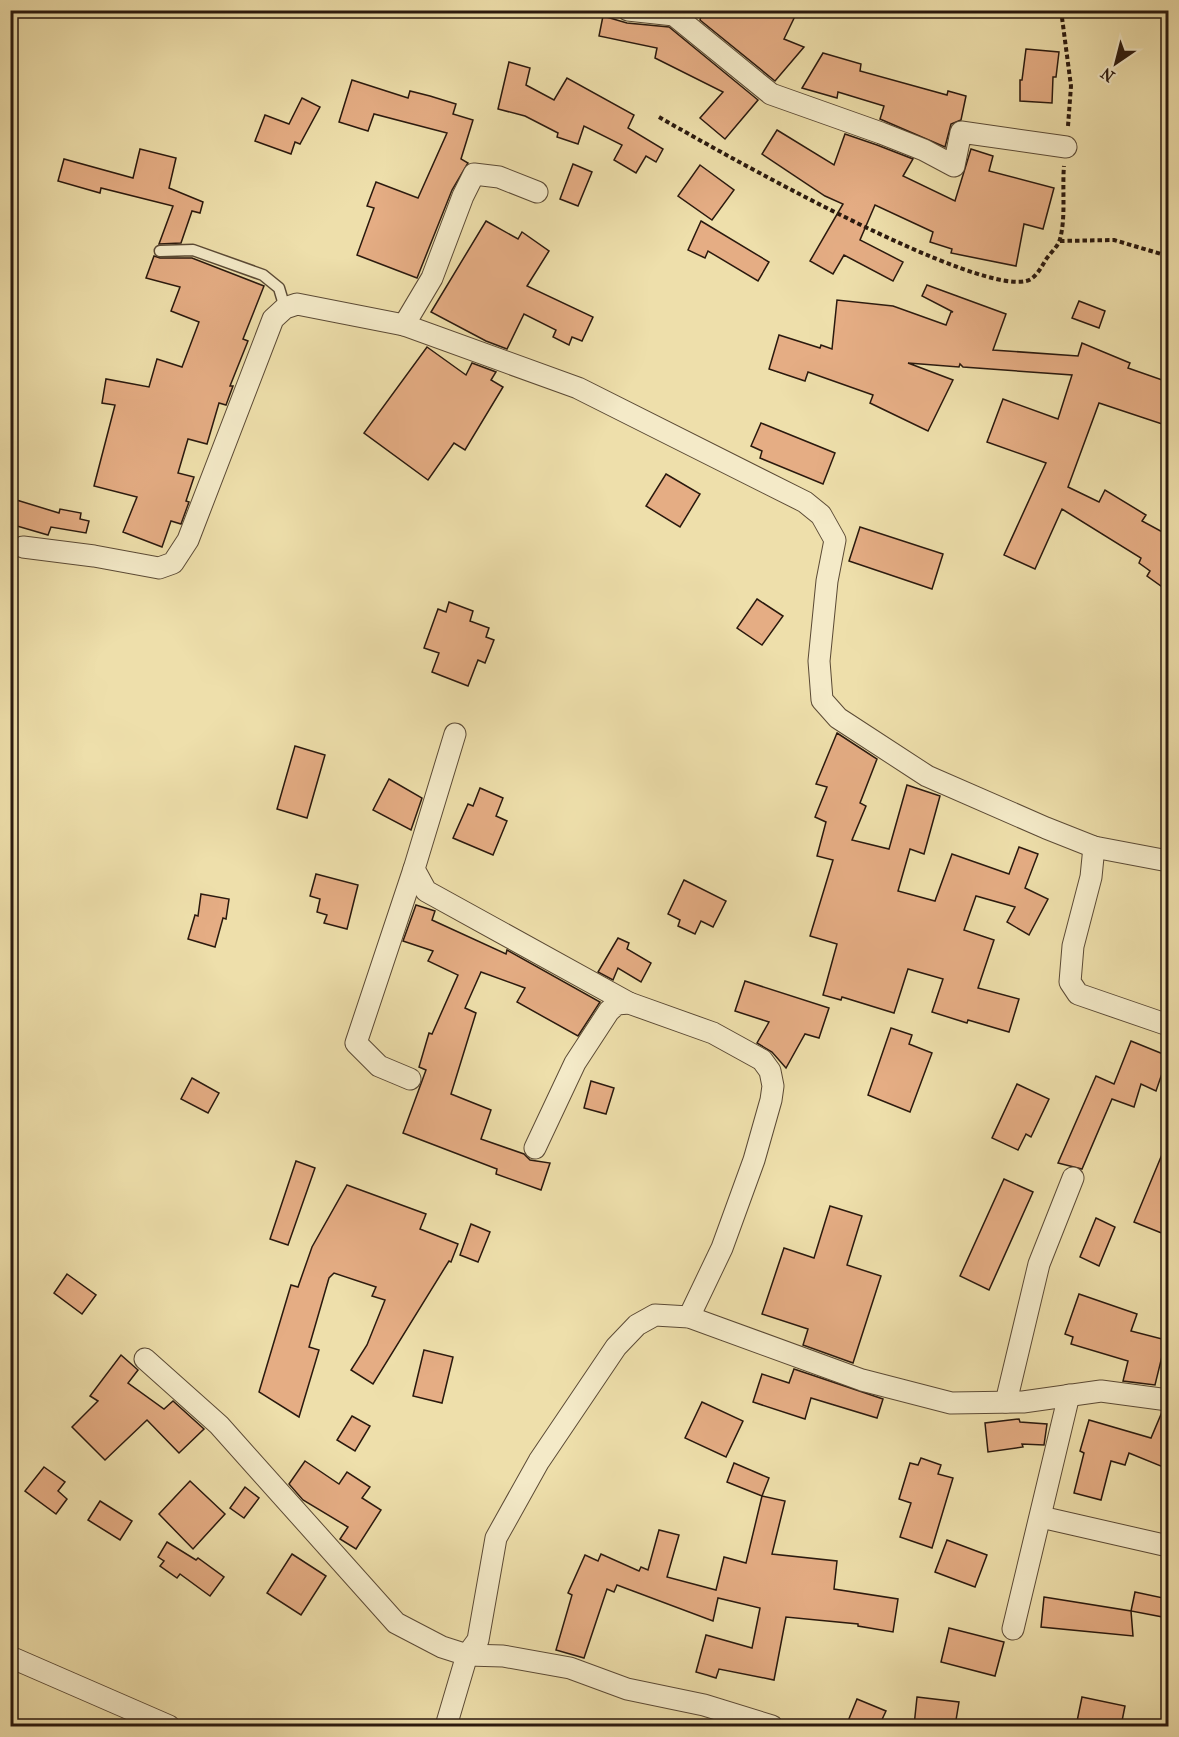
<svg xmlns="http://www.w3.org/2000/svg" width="1179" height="1737" font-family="'IM FELL French Canon',serif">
<rect width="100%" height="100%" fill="#eedfab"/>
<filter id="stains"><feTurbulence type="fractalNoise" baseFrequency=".00333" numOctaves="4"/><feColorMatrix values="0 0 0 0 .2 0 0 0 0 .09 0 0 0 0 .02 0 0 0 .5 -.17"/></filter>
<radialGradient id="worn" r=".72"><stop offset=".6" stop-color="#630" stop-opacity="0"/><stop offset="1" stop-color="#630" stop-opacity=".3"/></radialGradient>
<g fill="#e5ad84" stroke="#2a190e" stroke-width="1.5">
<path d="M703,10h95l-14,29 20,8 -29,34 -75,-61z"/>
<path d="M603,16l24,7 42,4 89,73 -33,39 -25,-21 23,-26 -68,-34 2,-10 -58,-12z"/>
<path d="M1026,49l33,3 -3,25h-3l-1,26 -32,-2v-21h2z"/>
<path d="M823,53l38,11 -1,7 87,24 1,-4 18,5 -5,24 -10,4 -6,23 -65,-28 4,-13 -46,-14 -1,6 -35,-10z"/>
<path d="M509,62l21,6 -4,17 28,15 13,-22 67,37 -6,13 35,21 -7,13 -10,-6 -10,17 -22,-13 8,-15 -38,-19 -6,18 -21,-7 1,-4 -33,-17 -27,-7z"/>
<path d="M352,80l56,18 2,-7 20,5 26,8 -3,10 20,6 -12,39 7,4 -16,27 -35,88 -60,-23 17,-47 -7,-2 9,-24 42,16 29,-65 -73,-19 -6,17 -29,-9z"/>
<path d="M302,98l18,9 -20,37 -5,-2 -4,12 -36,-13 10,-26 24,9z"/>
<path d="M777,130l57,35 11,-31 32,11 36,14 -10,17 52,25 16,-52 22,7 -4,15 65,17 -11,41 -19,-5 -8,42 -65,-13 1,-4 -22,-7 3,-10 -58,-27 -15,35 43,22 -10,19 -49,-26 -11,19 -23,-13 33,-57 -18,-8 -63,-42z"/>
<path d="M140,149l36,9 -7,30 34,14 -3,11 -8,-2 -11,32 -22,1 14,-38 -72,-18 -1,5 -42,-12 6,-22 69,19z"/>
<path d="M573,164l19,8 -14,34 -18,-7z"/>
<path d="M700,165l34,25 -22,30 -34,-24z"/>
<path d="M486,221l32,18 4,-7 27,19 -22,35 66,31 -11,24 -10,-4 -3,8 -16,-8 3,-7 -32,-16 -17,35 -21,-8 -55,-29z"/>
<path d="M701,221l68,41 -11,19 -50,-30 -3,7 -17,-8z"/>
<path d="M154,256l6,2h32l72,28 -21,53 5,2 -18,45h3l-7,19 -7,-2 -12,41 -19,-5 -10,34 16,4 -8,24 3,1 -8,22 -10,-3 -9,26 -39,-15 14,-35 -43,-11 21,-81 -13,-2 4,-24 43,8 8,-28 25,8 17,-45 -28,-11 9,-24 -34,-9z"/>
<path d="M927,285l79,29 -13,36 85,6 4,-13 48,20 -2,5 40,14v44l-69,-23 -31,84 31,15 6,-12 41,25 -4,6 26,14v56l-21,-15 3,-5 -11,-8 2,-5 -79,-49 -27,60 -31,-14 42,-92 -59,-21 16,-43 55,20 14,-44 -109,-8 -3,-3 -1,3 -51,-4 45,17 -25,51 -58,-28 3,-8 -65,-23 -3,9 -36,-12 10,-34 41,13 1,-3 11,4 5,-49 56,6 53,19 5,-13h2l-31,-16z"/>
<path d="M1079,301l26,10 -6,17 -27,-10z"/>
<path d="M427,347l39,28 6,-12 24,9 -5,8 12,7 -38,63 -11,-7 -26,37 -64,-47z"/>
<path d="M761,423l74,30 -12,31 -63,-26 2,-7 -11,-5z"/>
<path d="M666,474l34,20 -20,33 -34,-21z"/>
<path d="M10,498l49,15 1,-4 21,4 -1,6 9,2 -3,12 -35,-6 -3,8 -38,-11z"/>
<path d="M860,527l83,27 -11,35 -83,-28z"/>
<path d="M757,599l26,17 -21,29 -25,-17z"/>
<path d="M449,602l24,9 -3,10 19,7 -3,9 8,3 -9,23 -7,-3 -10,26 -36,-14 7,-19 -15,-5 14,-39 8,3z"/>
<path d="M837,733l40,26 -17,44 6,3 -14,34 37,9 18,-64 33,11 -16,58 -14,-5 -12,42 37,10 17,-47 57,20 10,-27 19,7 -13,34 23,11 -19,36 -22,-13 8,-15 -39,-11 -12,34 30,10 -16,48 41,11 -10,33 -41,-12 -1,3 -35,-11 11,-33 -35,-10 -14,44 -52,-16 -1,3 -18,-5 14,-51 -27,-8 23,-76 -16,-4 9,-34 -11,-5 12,-30 -11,-3z"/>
<path d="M295,746l30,9 -18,63 -30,-9z"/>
<path d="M389,779l33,19 -11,32 -38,-20z"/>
<path d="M480,788l23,10 -7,18 11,5 -14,34 -40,-17 15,-34 5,2z"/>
<path d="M316,874l42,11 -11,44 -23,-6 3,-8 -10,-3 3,-13 -10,-3z"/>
<path d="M684,880l42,21 -13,26 -12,-6 -6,13 -17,-8 2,-6 -12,-6z"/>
<path d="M201,894l28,5 -3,20 -3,-1 -8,29 -27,-8 7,-24 3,1z"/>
<path d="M416,905l19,6 -3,9 74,34 1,-4 93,52 -22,34 -61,-34 8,-14 -44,-16 -16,36 11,5 -25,81 40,16 -10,29 43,15 6,6 20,3 -9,27 -45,-16 1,-5 -94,-36 23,-63 -7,-3 10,-34 3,1 26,-59 -30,-14 5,-10 -30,-10z"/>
<path d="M618,938l11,5 -2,6 24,14 -10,19 -23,-14 -5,12 -15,-8z"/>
<path d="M745,981l84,27 -10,30 -14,-4 -19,34 -14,-16 -15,-9 12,-21 -34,-11z"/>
<path d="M891,1028l21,7 -3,9 23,9 -22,59 -42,-17z"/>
<path d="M1131,1041l37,15 -12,35 -15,-7 -7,23 -22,-8 -30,70 -24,-6 38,-87 18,8z"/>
<path d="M192,1078l27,15 -11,20 -27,-14z"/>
<path d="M591,1081l23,7 -8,26 -22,-6z"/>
<path d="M1017,1084l32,15 -18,38 -5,-3 -8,16 -26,-12z"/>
<path d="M1168,1140v83l-4,11 -30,-12z"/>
<path d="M296,1161l19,7 -27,77 -18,-6z"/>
<path d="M1004,1179l29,13 -44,98 -29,-14z"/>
<path d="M347,1185l79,29 -6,15 38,15 -7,18 -2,-1 -76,123 -22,-14 16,-25 18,-45 -13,-4 4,-9 -42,-14 -5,5 -20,69 10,3 -20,67 -40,-25 32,-107 7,2 14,-40z"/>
<path d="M830,1206l32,10 -15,49 34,11 -28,87 -50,-18 5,-16 -46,-15 22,-66 30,10z"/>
<path d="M1096,1218l19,9 -16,39 -19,-9z"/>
<path d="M471,1224l19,8 -12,30 -18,-7z"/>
<path d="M67,1274l29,21 -14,19 -28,-21z"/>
<path d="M1079,1294l58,20 -6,17 35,9 -11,45 -32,-4 5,-20 -57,-17 2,-7 -8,-3z"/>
<path d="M424,1350l29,7 -11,46 -29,-7z"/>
<path d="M121,1355l17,15 -10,13 36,26 9,-8 31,28 -25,24 -32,-33 -42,40 -33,-33 26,-26 -8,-5z"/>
<path d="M794,1369l89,30 -6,19 -66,-20 -6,21 -52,-17 9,-28 27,9z"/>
<path d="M702,1402l41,19 -17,36 -41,-19z"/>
<path d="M1162,1412h6v57l-39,-16 -4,12 -14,-4 -10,39 -27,-7 10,-40 -4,-2 9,-31 62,18z"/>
<path d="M352,1416l18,10 -15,25 -18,-11z"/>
<path d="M1019,1419l1,3 27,2 -3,21 -22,-1 1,3 -35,5 -3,-29z"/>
<path d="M921,1458l20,7 -3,9 15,4 -21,70 -32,-11 11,-34 -12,-4 11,-36 8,2z"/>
<path d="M305,1461l34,23 8,-12 23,15 -8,11 19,12 -25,39 -16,-10 8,-12 -45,-27 -14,-16z"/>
<path d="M734,1463l35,15 -7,18 -35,-14z"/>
<path d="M44,1467l21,15 -7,9 9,8 -11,15 -31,-23z"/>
<path d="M190,1481l35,33 -32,35 -34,-35z"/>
<path d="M245,1487l14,11 -15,20 -14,-10z"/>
<path d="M762,1496l23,5 -13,53 65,7 -3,28 64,10 -5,33 -35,-6v-2l-72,-7 -12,63 -55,-11 -3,9 -20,-6 10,-37 46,13 8,-40 -42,-10 -5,23 -96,-36 -3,7 -7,-3 -23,69 -28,-8 16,-55 -4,-2 17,-38 13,6 3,-7 38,17 2,-4 7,3 11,-40 20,5 -12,42 49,13 8,-33 22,6z"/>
<path d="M100,1501l32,20 -12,19 -32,-20z"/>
<path d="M947,1540l40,15 -12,32 -40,-15z"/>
<path d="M167,1542l29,18 2,-2 26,19 -14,19 -30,-22 -3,4 -17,-12 4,-5 -6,-4z"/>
<path d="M292,1554l34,22 -25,39 -34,-22z"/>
<path d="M1135,1592l33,7v19l-37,-7z"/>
<path d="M1044,1597l87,14 2,25 -92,-9z"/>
<path d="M949,1628l55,14 -9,34 -54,-14z"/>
<path d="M917,1697l42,5 -4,24h-41z"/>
<path d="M1082,1697l43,9 -4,20h-45z"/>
<path d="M857,1699l29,12 -7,15h-33z"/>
</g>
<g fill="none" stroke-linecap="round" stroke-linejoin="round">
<defs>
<path id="service" d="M160,251l33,-1 70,25 16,13 6,20"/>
<g id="minor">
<path d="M628,10l46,5 97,79 110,39 43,17 30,16 7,-34 105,15"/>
<path d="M404,325l28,-47 31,-82 11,-22 25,3 38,15"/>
<path d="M23,547l71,9 65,12 14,-5 15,-23 85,-221 12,-11 12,-4 107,21 174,63 227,114 16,13 14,25 -8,41 -8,80 3,39 16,18 89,58 119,52 48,19 74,14"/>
<path d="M455,734l-41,135 12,22 203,112"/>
<path d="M1094,847l-3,30 -18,69 -3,36 8,12 90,31"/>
<path d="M410,1079l-31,-13 -23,-23 58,-174"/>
<path d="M535,1148l40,-85 34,-52 8,-7 12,-1 84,30 49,27 8,11 3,15 -2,14 -17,60 -32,88 -33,69"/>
<path d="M145,1359l74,66 177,198 46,24 25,8 36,1 67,12 57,21 77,16 68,21"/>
<path d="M1006,1402l33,-138 34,-86"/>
<path d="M1041,1517l127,29"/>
<path d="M1013,1629l56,-234"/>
<path d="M10,1661l5,-2 154,67"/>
<path d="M446,1726l21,-71 11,-15 18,-102 43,-77 77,-114 21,-22 18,-10 34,2 173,63 89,23 72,-1 78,-11 67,9"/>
</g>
</defs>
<use href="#service" stroke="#5b4a35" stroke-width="13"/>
<use href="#minor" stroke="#5b4a35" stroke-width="23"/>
<g stroke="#2a190e" stroke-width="4" stroke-dasharray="4.5 3" stroke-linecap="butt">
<path d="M1061,10l10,76 -3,40"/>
<path d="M659,117c50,29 330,188 372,162 6,-4 10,-11 14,-18 4,-7 13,-14 15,-22 6,-22 2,-50 4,-73"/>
<path d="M1060,241l54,-1 54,16"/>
</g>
<use href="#service" stroke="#f4eac8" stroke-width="10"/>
<use href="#minor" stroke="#f4eac8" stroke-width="21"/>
</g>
<rect width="1179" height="1737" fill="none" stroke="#eedfab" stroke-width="36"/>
<rect x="12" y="12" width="1155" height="1713" fill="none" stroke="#2a190e" stroke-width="3"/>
<rect x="18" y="18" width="1143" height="1701" fill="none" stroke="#2a190e" stroke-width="1.5"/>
<g transform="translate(1116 63) rotate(215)" stroke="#f4eac8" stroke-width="4.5" paint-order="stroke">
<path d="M0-4.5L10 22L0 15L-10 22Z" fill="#2a190e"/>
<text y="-9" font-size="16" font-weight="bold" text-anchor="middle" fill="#2a190e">N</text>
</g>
<rect width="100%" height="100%" filter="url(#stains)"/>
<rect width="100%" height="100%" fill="url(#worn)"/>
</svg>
